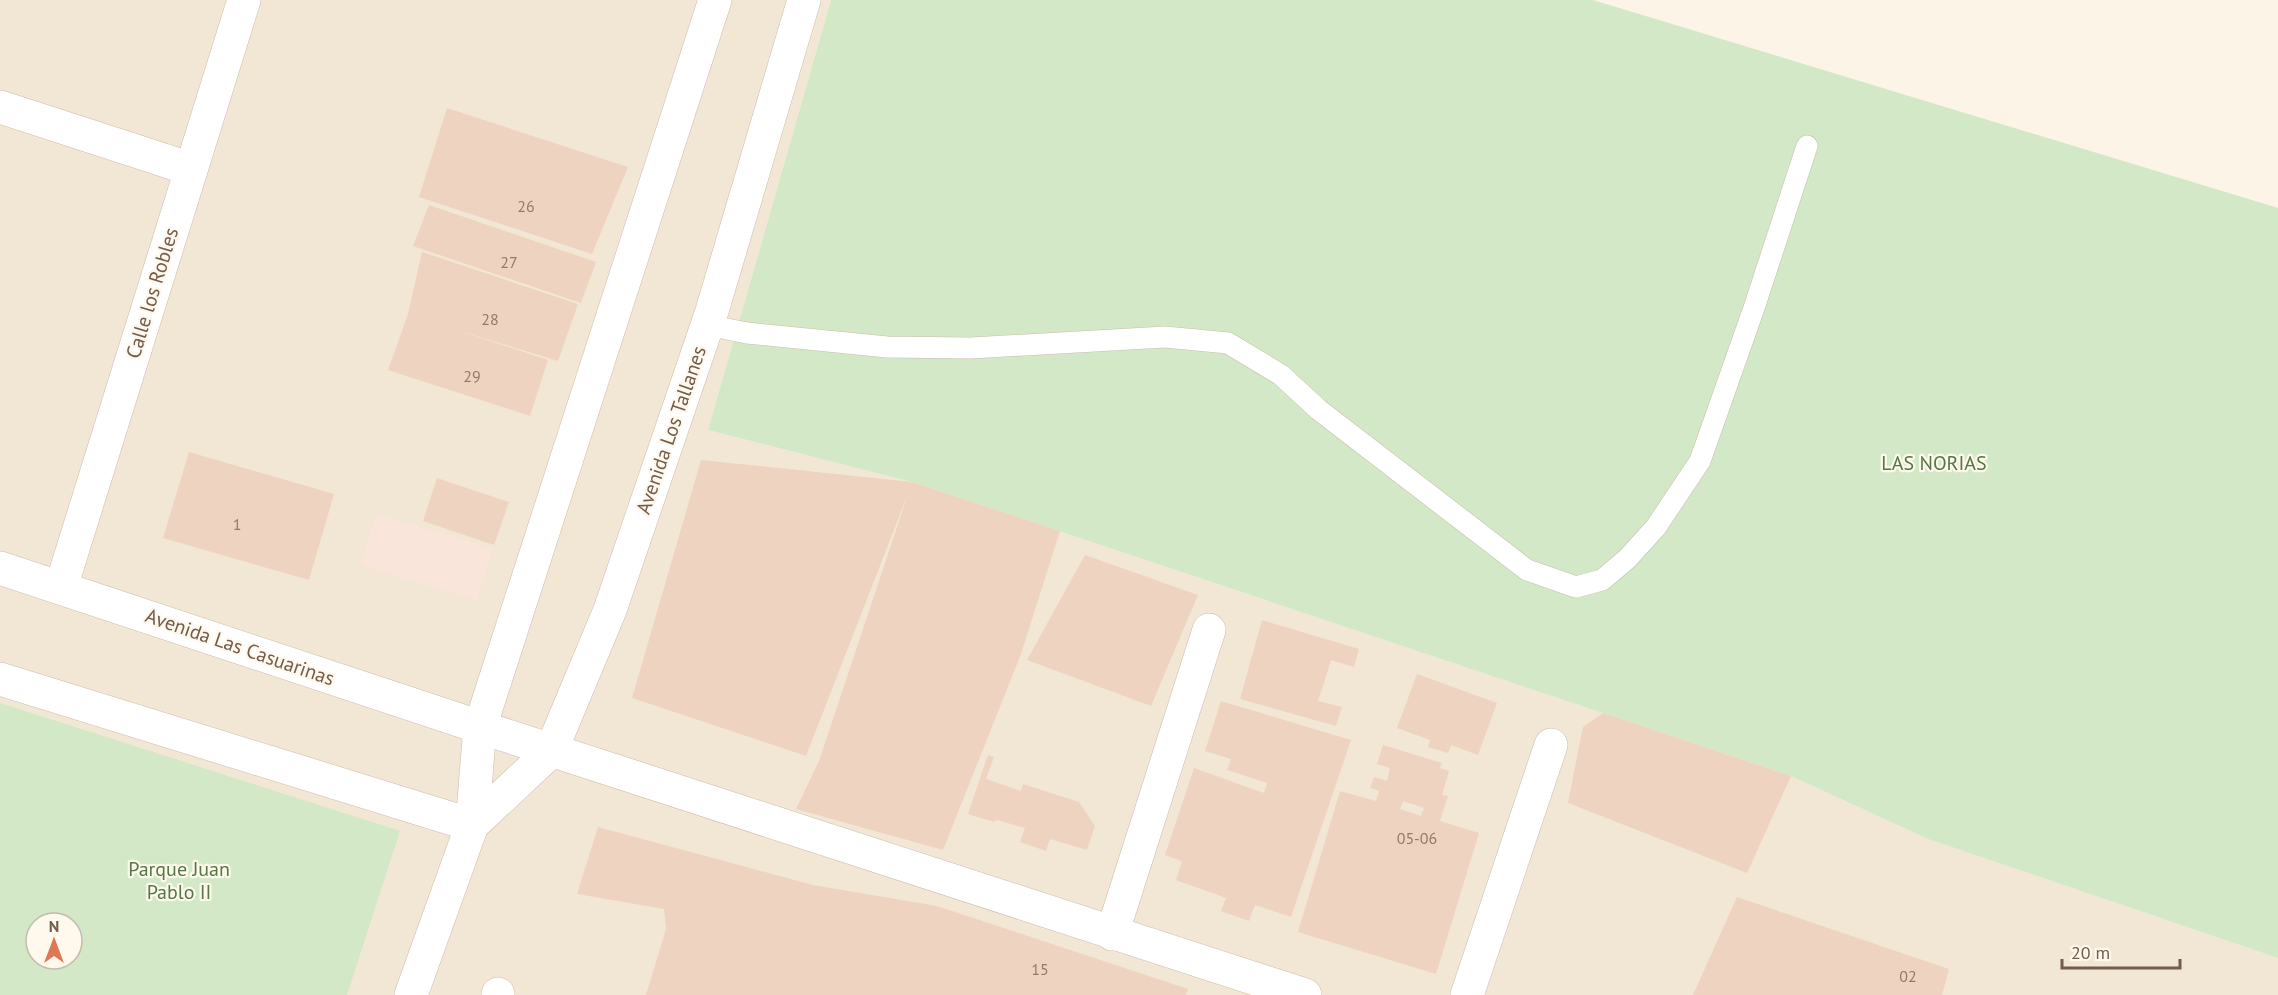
<svg xmlns="http://www.w3.org/2000/svg" width="2278" height="995" font-family="'PT Sans',sans-serif">
<rect width="100%" height="100%" fill="#fbf4e7"/>
<path fill="#f2e6d5" fill-rule="evenodd" d="M0,0h831l-123,430 204,52 879,294 137,63 350,119v37h-2278zM36,923h36v36h-36z"/>
<path fill="#fae5db" d="M376,514l117,35 -16,52 -117,-36z"/>
<g fill="#d2e8c6" fill-rule="evenodd">
<path d="M831,0h762l685,208v750l-350,-119 -137,-63 -233,-78 -646,-216 -204,-52z"/>
<path d="M0,703l400,128 -53,164h-347zM36,923h36v36h-36z"/>
</g>
<g fill="#eed4c0" fill-rule="evenodd">
<path d="M447,108l181,59 -36,87 -173,-57z"/>
<path d="M429,205l167,57 -15,41 -168,-57z"/>
<path d="M422,252l156,52 -20,57 -101,-31 91,30 -18,56 -142,-46 20,-56z"/>
<path d="M189,452l145,42 -25,86 -146,-42z"/>
<path d="M701,460l211,22 148,49 -39,123 -78,196 -147,-41 23,-48 89,-267 -102,262 -174,-58z"/>
<path d="M437,478l72,24 -15,43 -71,-24z"/>
<path d="M1085,555l113,40 -47,111 -124,-46z"/>
<path d="M1262,620l97,29 -5,18 -23,-7 -7,23 -6,18 24,6 -6,19 -96,-27z"/>
<path d="M1417,674l80,29 -19,52 -27,-10 -3,8 -20,-6 2,-7 -33,-12z"/>
<path d="M1221,701l130,39 -60,177 -36,-12 -6,16 -28,-10 5,-13 -50,-18 6,-19 -17,-6 29,-87 70,25 3,-10 -40,-13 4,-11 -26,-8z"/>
<path d="M1603,713l188,63 -44,97 -179,-70 15,-76z"/>
<path d="M1383,745l59,18 -2,5 9,3 -7,24 6,1 -8,25 39,12 -43,141 -138,-42 42,-141 36,10 3,-10 -9,-3 4,-11 13,4 3,-13 -13,-4zM1403,801l21,7 -3,8 -21,-7z"/>
<path d="M988,755l6,2 -8,22 35,12 2,-7 56,18 16,24 -8,24 -37,-11 -4,12 -26,-9 5,-14 -28,-8 -3,2 -26,-8z"/>
<path d="M598,827l215,58 124,21 251,83 -2,6h-540l20,-66 -2,-20 -87,-15z"/>
<path d="M1737,897l212,72 -7,26h-249z"/>
</g>
<g fill="none" stroke-linecap="round" stroke-linejoin="round">
<defs>
<path id="lane" d="M707,325l40,8 140,14 84,1 194,-11 63,6 53,32 38,35 208,160 49,17 26,-7 25,-21 29,-32 44,-66 54,-153 53,-162"/>
<g id="street">
<path d="M0,107l191,62"/>
<path d="M61,587l183,-587"/>
<path d="M480,727l825,268"/>
<path d="M1112,934l97,-304"/>
<path d="M1467,995l84,-250"/>
</g>
<g id="secondary">
<path d="M0,568l480,159"/>
<path d="M0,679l472,146"/>
<path d="M472,825l79,-74 59,-141 102,-299 92,-311"/>
<path d="M411,995l61,-170 8,-98 235,-727"/>
<path d="M498,995v-1"/>
</g>
</defs>
<use href="#lane" stroke="#ccbcad" stroke-width="22"/>
<use href="#street" stroke="#ccbcad" stroke-width="34"/>
<use href="#secondary" stroke="#cfbcab" stroke-width="34"/>
<use href="#lane" stroke="#fff" stroke-width="21"/>
<use href="#street" stroke="#fff" stroke-width="33"/>
<use href="#secondary" stroke="#fff" stroke-width="33"/>
</g>
<g text-anchor="middle" dominant-baseline="central" stroke-width="4.5" stroke-linejoin="round" paint-order="stroke">
<g font-size="16" fill="#927a6a">
<text x="526" y="206">26</text>
<text x="509" y="262">27</text>
<text x="490" y="319">28</text>
<text x="472" y="376">29</text>
<text x="237" y="524">1</text>
<text x="1417" y="838">05-06</text>
<text x="1040" y="969">15</text>
<text x="1908" y="976">02</text>
</g>
<g font-size="20" fill="#735c4d" stroke="#fef8ed">
<text transform="translate(152 293) rotate(-73)">Calle los Robles</text>
<text transform="translate(671 430) rotate(-71)">Avenida Los Tallanes</text>
<text transform="translate(240 647) rotate(19)">Avenida Las Casuarinas</text>
</g>
<g font-size="20" fill="#537845" stroke="#fef8ed">
<text x="1934" y="463">LAS NORIAS</text>
<text x="179" y="869">Parque Juan<tspan x="179" dy="23">Pablo II</tspan></text>
</g>
</g>
<g transform="translate(54 941)"><circle r="28" fill="#fef8ed" stroke="#c6baad" stroke-width="1.5"/>
<path d="M0-4.5L10 22L0 15L-10 22Z" fill="#dd7754"/>
<text y="-9" font-size="16" font-weight="bold" text-anchor="middle" fill="#735c4d">N</text>
</g>
<path d="M2062 959v9h118v-9" fill="none" stroke="#735c4d" stroke-width="3"/>
<text x="2071" y="959" font-size="18" fill="#735c4d" stroke="#fef8ed" stroke-width="4.5" paint-order="stroke">20 m</text>
</svg>
